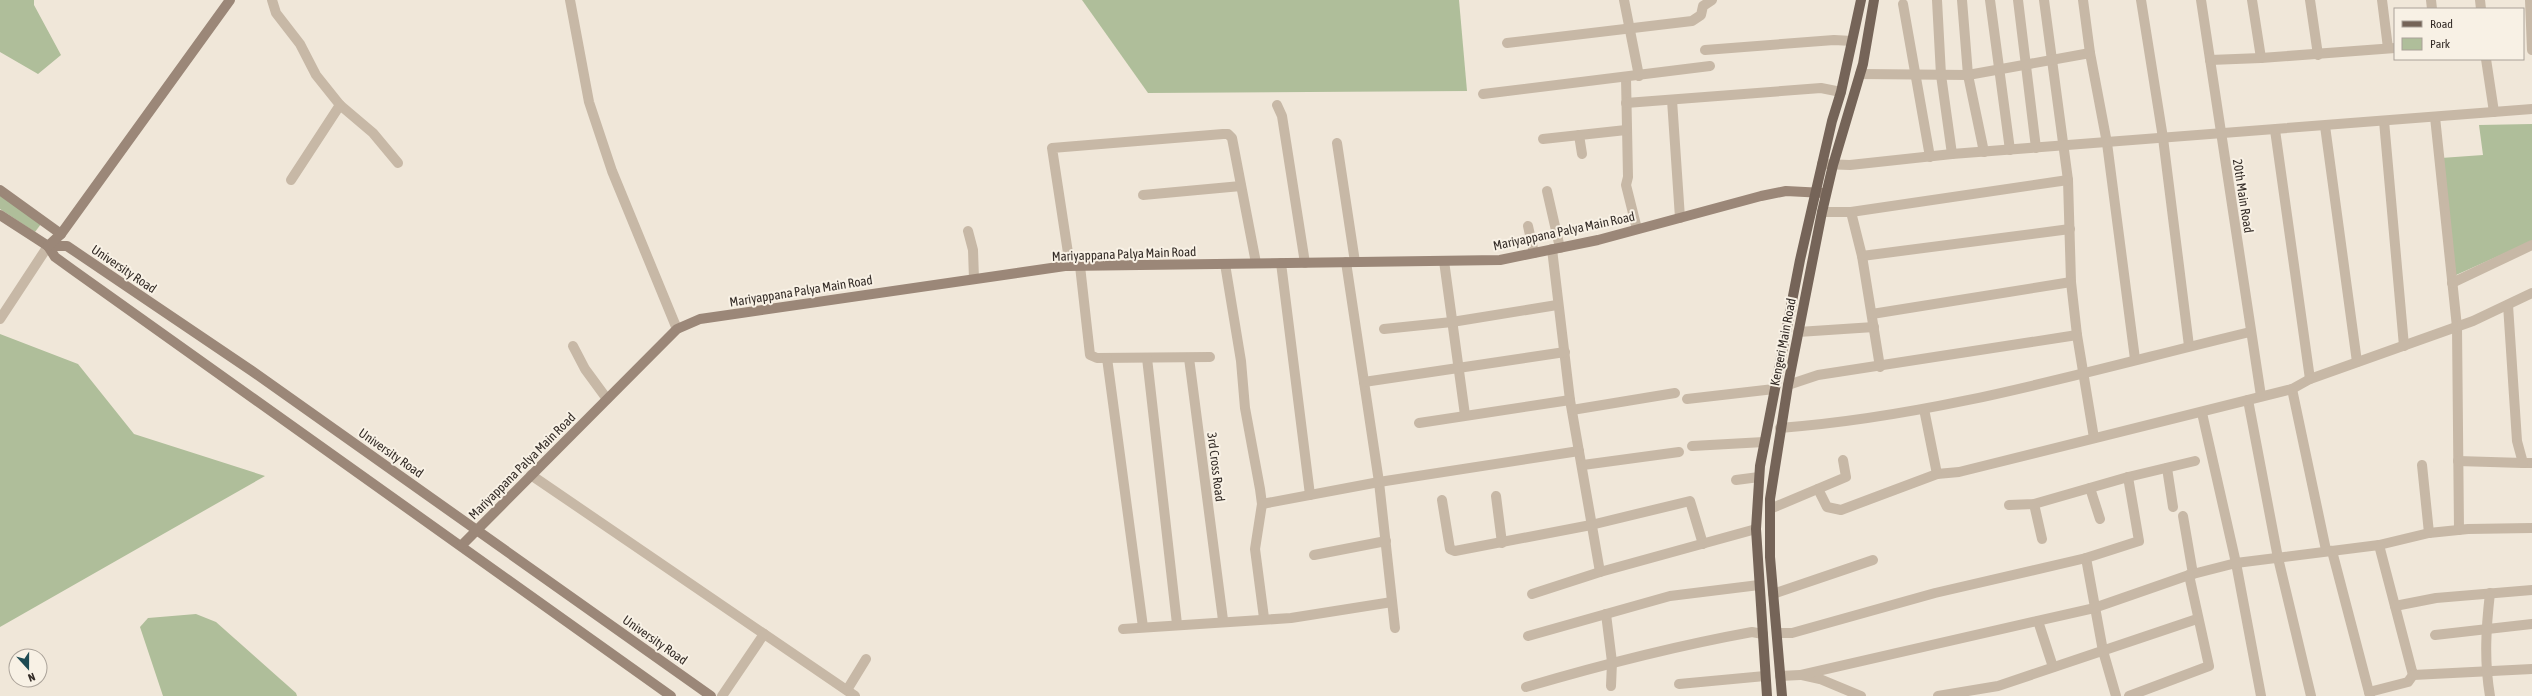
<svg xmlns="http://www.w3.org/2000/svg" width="2532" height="696" font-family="'Asap Condensed',sans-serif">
<rect width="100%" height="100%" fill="#f0e7d9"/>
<g fill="#afbe9a">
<path d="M0,0h34v5l27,50 -23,19 -38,-22z"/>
<path d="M1082,0h377l8,91 -319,2z"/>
<path d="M2532,124v117l-76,34 -15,-117 42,-3 -4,-30z"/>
<path d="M0,195l41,29 -6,8 -35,-23z"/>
<path d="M0,334l78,30 56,70 131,42 -265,151z"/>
<path d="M196,614l20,8 80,71 1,3h-134l-23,-69 8,-9z"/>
</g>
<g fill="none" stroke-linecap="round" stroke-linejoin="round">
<g stroke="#c7b8a6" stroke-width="10">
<path d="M272,0l4,13 24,31 16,31 24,30 33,28 25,30"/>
<path d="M570,0l19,102 23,69 65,158"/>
<path d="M1624,0l15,76"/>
<path d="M1937,0l4,75 11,79"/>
<path d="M1962,0l6,75 16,77"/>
<path d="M1990,0l20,150"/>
<path d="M2018,0l18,148"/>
<path d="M2044,0l24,180 3,102 6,53 17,103"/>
<path d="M2083,0l7,53 17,90 28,216"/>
<path d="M2141,0l22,138 26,208"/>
<path d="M2201,0l60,396"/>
<path d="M2252,0l9,58"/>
<path d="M2310,0l8,55"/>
<path d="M2382,0l6,48"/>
<path d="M2431,0l1,9"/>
<path d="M2480,0l1,9"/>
<path d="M2530,0l2,50"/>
<path d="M1903,4l27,153"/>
<path d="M1507,43l185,-22 9,-6 2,-9 9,-6"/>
<path d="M1705,50l129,-10 18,1"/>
<path d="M2486,59l8,53"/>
<path d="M2210,60l51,-2 134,-10"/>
<path d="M1860,74l108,1 122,-22"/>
<path d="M1626,78l2,99 -2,8 11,44"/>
<path d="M1483,94l227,-28"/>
<path d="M1672,100l8,118"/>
<path d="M1626,103l195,-15 20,4"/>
<path d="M1277,105l5,11 23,147"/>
<path d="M2435,117l22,210 2,203"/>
<path d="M2384,121l20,225"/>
<path d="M2325,126l32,236"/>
<path d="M2275,130l35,249"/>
<path d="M1579,135l3,19"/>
<path d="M1543,139l83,-9"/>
<path d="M1337,143l18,119"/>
<path d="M1822,164l28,1 102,-11 580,-45"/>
<path d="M291,180l49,-75"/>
<path d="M1547,191l13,57"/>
<path d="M1143,195l98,-9"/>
<path d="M1822,212h29l217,-32"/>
<path d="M1851,212l11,44 18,111"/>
<path d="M1528,226l6,27"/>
<path d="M968,231l5,19 1,29"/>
<path d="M1552,249l18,151 30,172"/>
<path d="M1862,256l208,-27"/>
<path d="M1444,261l21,154"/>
<path d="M1346,262l33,220 16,146"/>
<path d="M1281,263l29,232"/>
<path d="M1225,264l16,97 4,47 15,81 2,15 -7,45 9,69"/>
<path d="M1070,266l-18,-118 171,-14h5l4,4 24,125"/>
<path d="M1080,266l10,89 7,3 113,-1"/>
<path d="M2452,283l80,-38"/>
<path d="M2508,305l9,136 6,22h9"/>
<path d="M1872,314l199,-32"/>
<path d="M0,319l48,-73"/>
<path d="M1384,329l68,-7 105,-17"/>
<path d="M1798,332l76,-5"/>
<path d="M573,346l12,23 22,30"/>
<path d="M1107,358l36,269"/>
<path d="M1147,358l30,266"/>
<path d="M1189,358l34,262"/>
<path d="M1364,382l201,-30"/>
<path d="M1788,385l30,-10 259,-40"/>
<path d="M2292,389l34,161 6,1 38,145"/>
<path d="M1687,399l87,-10"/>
<path d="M2248,400l30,158 33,138"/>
<path d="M1924,409l13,65 22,-2 333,-83 18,-10 163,-58 59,-28"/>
<path d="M1572,410l103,-17"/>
<path d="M2202,413l34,150 25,133"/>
<path d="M1419,423l151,-23"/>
<path d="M1780,428c160,-12 315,-59 470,-96"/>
<path d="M1692,446l72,-4"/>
<path d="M2458,461l65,2"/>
<path d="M1583,465l96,-13"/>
<path d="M2422,465l7,68"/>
<path d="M2167,468l6,39"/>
<path d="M531,475l324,221"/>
<path d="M1736,480l23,-3"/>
<path d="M2090,488l10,31"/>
<path d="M1818,489l9,18 14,3 96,-36"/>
<path d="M1496,496l6,47"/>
<path d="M1442,500l8,49 5,2 136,-26 99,-24 13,43"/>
<path d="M1262,504l117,-22 200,-31"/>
<path d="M2034,504l8,35"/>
<path d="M2009,505l25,-1 94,-27 67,-16"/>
<path d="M1770,509l76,-32 -3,-17"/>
<path d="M2183,516l10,58"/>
<path d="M2379,545l34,130 119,-6"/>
<path d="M1314,555l72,-14"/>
<path d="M2086,558l17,93 13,45"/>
<path d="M1532,594l68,-22 156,-43"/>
<path d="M1773,594l100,-34"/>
<path d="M2395,606l41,-8 96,-8"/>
<path d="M1606,614l6,48 -1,24"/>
<path d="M2038,621l15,46"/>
<path d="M1123,629l168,-11 101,-16"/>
<path d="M1777,633h15l143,-40 151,-35 53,-17 -11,-64"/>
<path d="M2435,635l97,-11"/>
<path d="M1528,636l142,-40 89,-11"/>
<path d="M1802,675l18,4 41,17"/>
<path d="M1780,676l20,-1 294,-67 95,-33 47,-12 143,-18 50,-12 39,-4 64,-1"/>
<path d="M1679,684l86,-8"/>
<path d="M1526,687c75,-22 149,-41 226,-55l11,2"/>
<path d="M847,690l19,-31"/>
<path d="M2369,692l39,-10 5,-7"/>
<path d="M722,696l42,-62"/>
<path d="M1938,696l60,-10 199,-67"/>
<path d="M2129,696l80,-30 -20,-91"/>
<path d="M2490,696c-6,-35 -4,-68 0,-103"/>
</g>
<g stroke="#9b8778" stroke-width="10">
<path d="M0,190l61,44"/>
<path d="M0,215l48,31 7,11 18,13 598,426"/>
<path d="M48,246h19l185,125 459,325"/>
<path d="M48,246l13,-12 169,-234"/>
<path d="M462,545l215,-216 23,-10 365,-53 435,-6 98,-20 163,-44 25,-5 38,2"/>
</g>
<g stroke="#756458" stroke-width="10">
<path d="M1767,696l-11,-167 4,-63 40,-206 32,-139 9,-29 20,-92"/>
<path d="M1782,696l-12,-139v-58l18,-114 34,-173 11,-47 30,-101 11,-64"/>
</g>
</g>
<g text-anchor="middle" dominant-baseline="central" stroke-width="4" stroke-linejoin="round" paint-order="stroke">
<g font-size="13" fill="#342c27" stroke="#f8f1e5">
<text transform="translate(2243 196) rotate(81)">20th Main Road</text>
<text transform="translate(1564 231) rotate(-12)">Mariyappana Palya Main Road</text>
<text transform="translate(1124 254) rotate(-2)">Mariyappana Palya Main Road</text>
<text transform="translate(124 269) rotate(34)">University Road</text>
<text transform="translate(801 291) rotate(-9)">Mariyappana Palya Main Road</text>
<text transform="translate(1783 342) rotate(-79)">Kengeri Main Road</text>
<text transform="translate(391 453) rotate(35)">University Road</text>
<text transform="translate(522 466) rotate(-45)">Mariyappana Palya Main Road</text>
<text transform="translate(1216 467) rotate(83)">3rd Cross Road</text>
<text transform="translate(655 640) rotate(35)">University Road</text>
</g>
</g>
<rect x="2394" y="8" width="130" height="52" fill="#f8f1e5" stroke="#aaa299"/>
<rect x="2402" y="21" width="20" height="6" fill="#756458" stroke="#aaa299"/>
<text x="2430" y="28" font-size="12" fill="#342c27">Road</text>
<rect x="2402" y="38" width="20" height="12" fill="#afbe9a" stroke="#aaa299"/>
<text x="2430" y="48" font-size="12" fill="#342c27">Park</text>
<g transform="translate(28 668) rotate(159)"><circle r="19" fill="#f8f1e5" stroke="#aaa299"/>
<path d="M0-3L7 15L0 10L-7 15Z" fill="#1e4b53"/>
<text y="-6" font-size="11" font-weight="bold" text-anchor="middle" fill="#342c27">N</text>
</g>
</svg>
